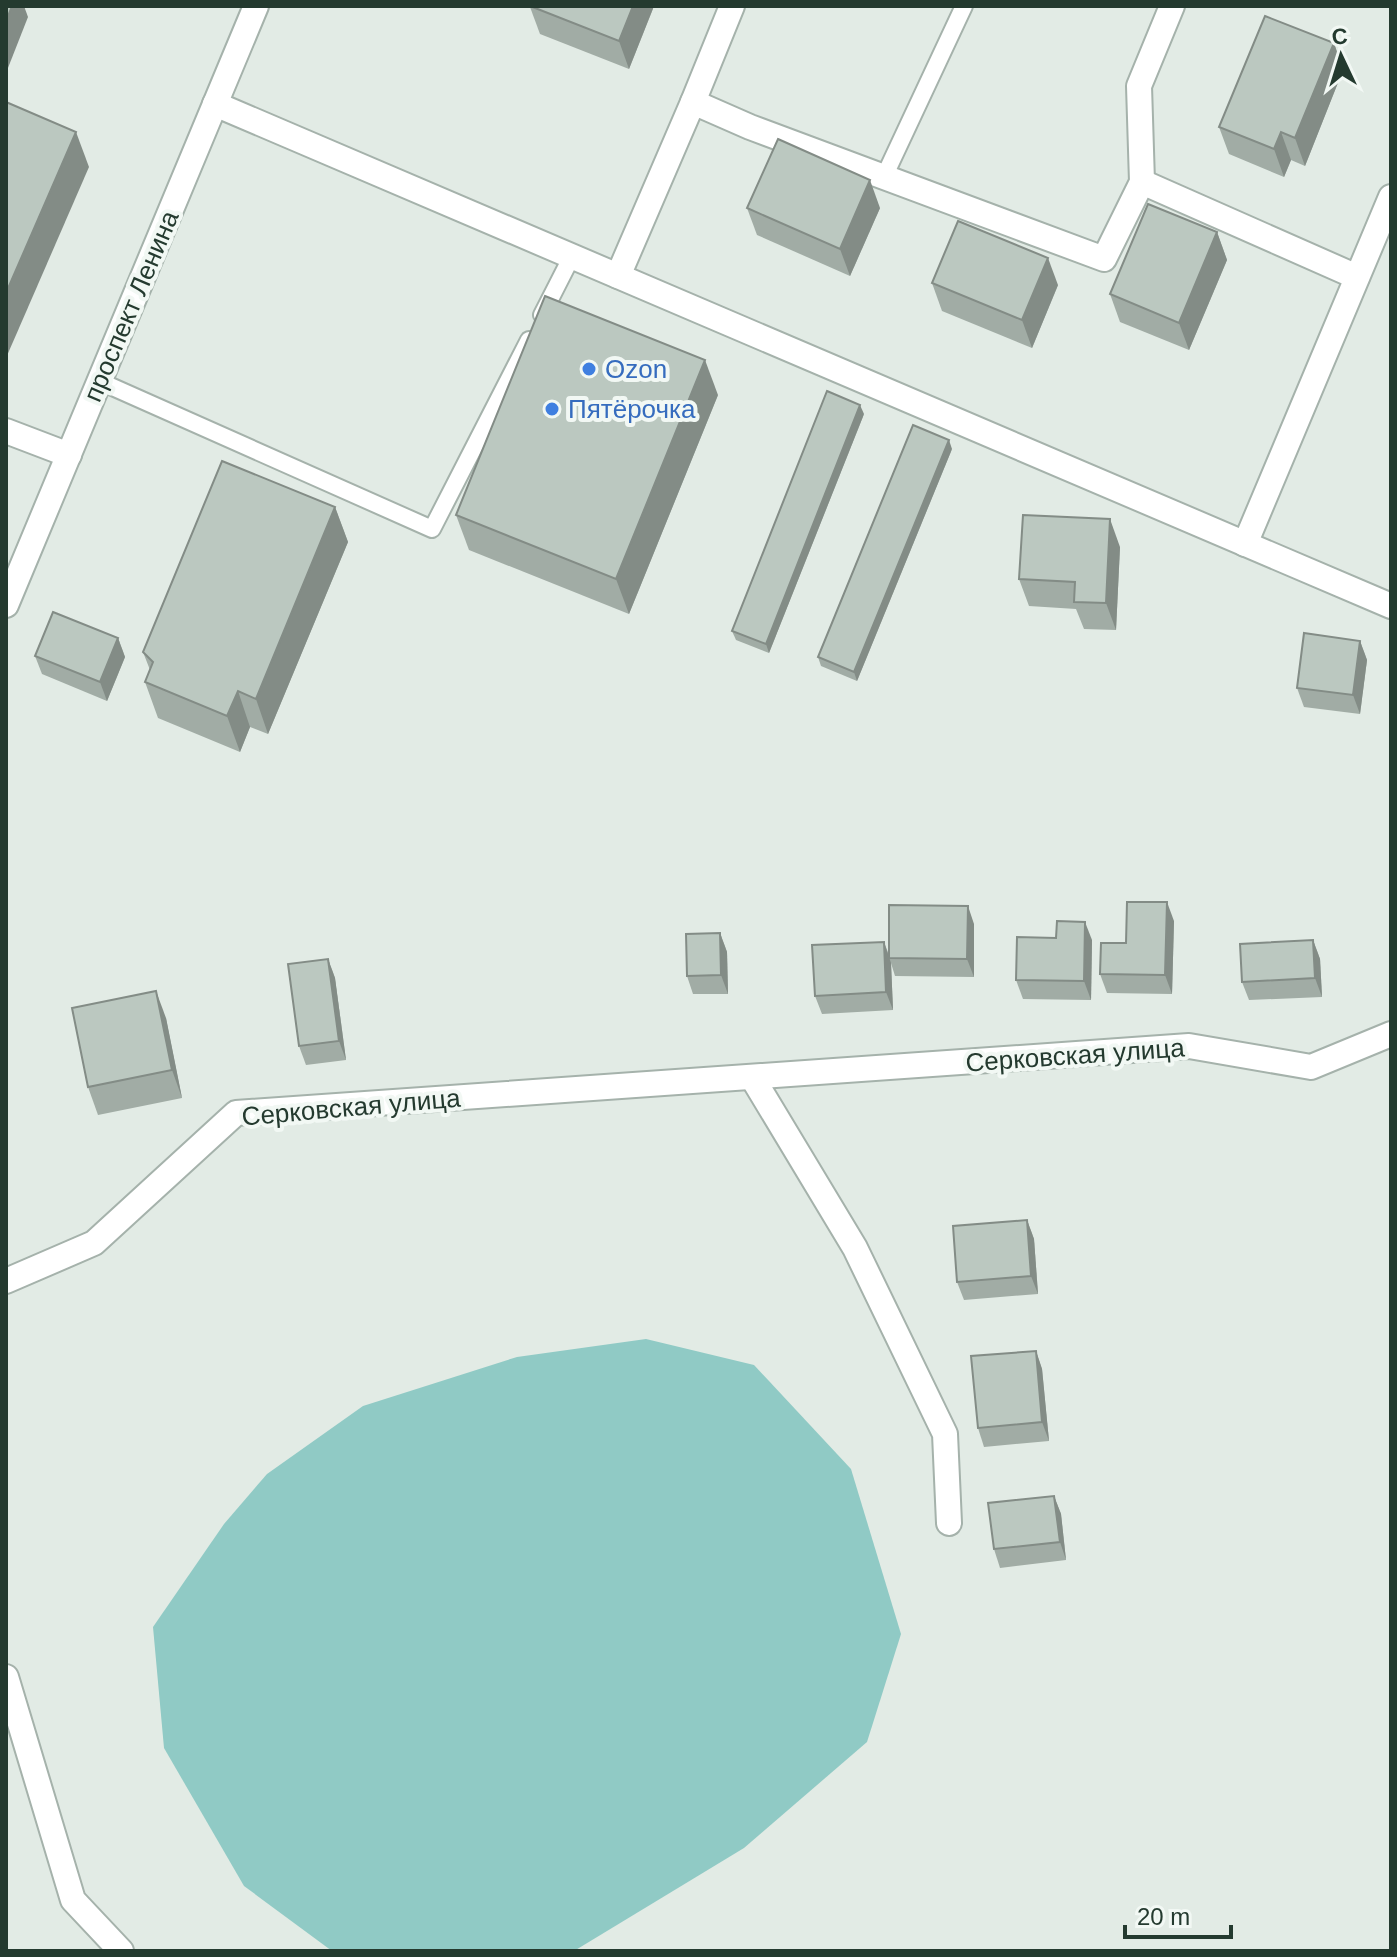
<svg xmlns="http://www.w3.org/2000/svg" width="1397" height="1957" font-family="Arial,sans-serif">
<rect width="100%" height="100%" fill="#e2ebe5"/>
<path fill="#90cac5" d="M646,1339l108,26 97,104 50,165 -34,108 -123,106 -170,103h-242l-88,-65 -80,-138 -11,-121 71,-103 43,-50 96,-68 154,-49z"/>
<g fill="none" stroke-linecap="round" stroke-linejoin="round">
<defs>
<g id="lane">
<path d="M884,177l80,-171"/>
<path d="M542,315l30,-59"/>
<path d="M99,381l333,148 97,-189"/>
</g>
<g id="street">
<path d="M693,102l39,-96"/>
<path d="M215,104l1176,502"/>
<path d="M1142,182l215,95"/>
<path d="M618,276l75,-174 57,25 354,132 38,-77 -3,-96 33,-80"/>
<path d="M6,431l63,24"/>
<path d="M1245,544l146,-347"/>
<path d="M6,605l250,-599"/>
<path d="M752,1077l103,171 90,186 4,89"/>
<path d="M6,1281l88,-38 142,-130 953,-67 122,21 80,-33"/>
<path d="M6,1677l67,223 48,51"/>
</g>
</defs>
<use href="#lane" stroke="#a5b2ab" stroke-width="20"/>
<use href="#street" stroke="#a5b2ab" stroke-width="28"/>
<use href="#lane" stroke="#fff" stroke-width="16"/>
<use href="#street" stroke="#fff" stroke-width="24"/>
</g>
<g fill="#a1aca5">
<path d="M654,6l-25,63 -89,-35 -10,-27z"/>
<path d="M1334,43l9,27 -38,96 -14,-6 -7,17 -55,-23 -10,-27z"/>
<path d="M747,208h133l-30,68 -93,-41z"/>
<path d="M1217,232l10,28 -38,90 -69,-28 -10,-28z"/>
<path d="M932,283l126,2 -26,63 -90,-37z"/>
<path d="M718,395l-89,219 -160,-64 -13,-35z"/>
<path d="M864,414l-95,239 -33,-13 -4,-9z"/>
<path d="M952,449l-95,232 -36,-15 -3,-9z"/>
<path d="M335,507l13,35 -80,192 -18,-7 -10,25 -82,-34 -13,-36 5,-12 -7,-18z"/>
<path d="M1120,547l-4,83 -32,-1 -8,-20 -47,-3 -10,-27z"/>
<path d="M118,638l7,19 -18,44 -65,-27 -7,-18z"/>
<path d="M1360,641l7,19 -7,54 -56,-7 -7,-19z"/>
<path d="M1174,921l-2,73 -65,-1 -7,-19 26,-31z"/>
<path d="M974,924v53l-79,-1 -4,-13 2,47 -71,4 -7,-18 69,-54 5,13z"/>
<path d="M720,933l7,19 1,42h-35l-6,-18z"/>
<path d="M1092,940l-1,60 -68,-1 -7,-19z"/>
<path d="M1313,940l7,19 2,38 -73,3 -7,-18z"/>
<path d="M328,959l7,19 11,82 -40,5 -7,-19z"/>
<path d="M166,1018l16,80 -84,17 -10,-28z"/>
<path d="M1027,1220l7,19 4,55 -74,6 -7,-18z"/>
<path d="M1036,1351l6,18 7,72 -65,6 -6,-19z"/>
<path d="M1054,1496l7,18 5,46 -66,8 -6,-19z"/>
</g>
<g fill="#838c86">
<path d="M12,6h12l4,11 -22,56v-52z"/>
<path d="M633,6h21l-25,63 -10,-28z"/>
<path d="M1334,43l9,27 -38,96 -10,-28z"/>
<path d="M76,132l13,35 -83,191v-65z"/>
<path d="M1281,132l10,28 -7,17 -10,-28z"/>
<path d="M870,180l10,28 -30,68 -10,-27z"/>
<path d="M1217,232l10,28 -38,90 -10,-27z"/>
<path d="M1048,258l10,27 -26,63 -10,-28z"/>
<path d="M705,360l13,35 -89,219 -13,-35z"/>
<path d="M860,405l4,9 -95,239 -3,-9z"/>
<path d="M949,440l3,9 -95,232 -3,-9z"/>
<path d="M335,507l13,35 -80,192 -12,-35z"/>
<path d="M1110,519l10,28 -4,83 -10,-27z"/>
<path d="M118,638l7,19 -18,44 -7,-19z"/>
<path d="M1360,641l7,19 -7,54 -7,-19z"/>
<path d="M238,691l12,36 -10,25 -13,-36z"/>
<path d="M1167,902l7,19 -2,73 -7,-19z"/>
<path d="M968,906l6,18v53l-7,-18z"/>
<path d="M1085,922l7,18 -1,60 -7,-19z"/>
<path d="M720,933l7,19 1,42 -7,-19z"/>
<path d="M1313,940l7,19 2,38 -7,-19z"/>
<path d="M884,942l7,21 2,47 -7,-18z"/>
<path d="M328,959l7,19 11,82 -7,-19z"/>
<path d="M156,991l10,27 16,80 -10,-28z"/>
<path d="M1027,1220l7,19 4,55 -7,-18z"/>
<path d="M1036,1351l6,18 7,72 -7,-19z"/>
<path d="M1054,1496l7,18 5,46 -6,-18z"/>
</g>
<g fill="#bbc8c0" stroke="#838c86" stroke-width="2">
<path d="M6,6h6l-6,15z"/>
<path d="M530,6h103l-14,35z"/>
<path d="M1265,16l69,27 -39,95 -14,-6 -7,17 -55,-22z"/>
<path d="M6,102l70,30 -70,161z"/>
<path d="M778,139l92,41 -30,69 -93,-41z"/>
<path d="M1148,204l69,28 -38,91 -69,-29z"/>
<path d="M958,221l90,37 -26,62 -90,-37z"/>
<path d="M545,296l160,64 -89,219 -160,-64z"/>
<path d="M827,391l33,14 -94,239 -34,-13z"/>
<path d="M913,425l36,15 -95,232 -36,-15z"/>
<path d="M222,461l113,46 -79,192 -18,-8 -11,25 -82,-34 8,-20 -10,-10z"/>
<path d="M1023,515l87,4 -4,84 -32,-1 1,-20 -56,-3z"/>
<path d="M53,612l65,26 -18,44 -65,-26z"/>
<path d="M1304,633l56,8 -7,54 -56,-7z"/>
<path d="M1127,902h40l-2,73 -65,-1 1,-31h25z"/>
<path d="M889,905l79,1 -1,53 -78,-1z"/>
<path d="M1057,921l28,1 -1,59 -68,-1 1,-43 39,1z"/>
<path d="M720,933l1,42 -34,1 -1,-42z"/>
<path d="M1313,940l2,38 -73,4 -2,-38z"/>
<path d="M884,942l2,50 -71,4 -3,-51z"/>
<path d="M328,959l11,82 -40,5 -11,-82z"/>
<path d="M156,991l16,79 -84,17 -16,-79z"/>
<path d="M1027,1220l4,56 -74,6 -4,-56z"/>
<path d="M1036,1351l6,71 -64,6 -7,-72z"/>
<path d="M1054,1496l6,46 -66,7 -6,-46z"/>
</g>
<g fill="#3f7fe0" stroke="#f2f8f4" stroke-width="3">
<circle cx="589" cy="369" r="8"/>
<circle cx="552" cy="409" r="8"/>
</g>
<g text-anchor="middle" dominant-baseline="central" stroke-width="8" stroke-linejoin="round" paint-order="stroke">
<g font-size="26" fill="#243a2f" stroke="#f2f8f4">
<text transform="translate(131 306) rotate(-67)">проспект Ленина</text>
<text transform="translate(1075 1055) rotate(-4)">Серковская улица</text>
<text transform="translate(351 1107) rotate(-5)">Серковская улица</text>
</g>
<g font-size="26" fill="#366cbe" stroke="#f2f8f4" text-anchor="start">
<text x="605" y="369">Ozon</text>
<text x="568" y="409">Пятёрочка</text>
</g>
</g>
<rect width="1397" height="1957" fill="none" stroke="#243a2f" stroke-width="16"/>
<g transform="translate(1341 56) rotate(356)" stroke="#f2f8f4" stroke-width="6" paint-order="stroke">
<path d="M0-6L14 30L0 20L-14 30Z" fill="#243a2f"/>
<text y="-12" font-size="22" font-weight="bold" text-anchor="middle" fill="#243a2f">С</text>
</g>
<path d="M1125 1925v12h106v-12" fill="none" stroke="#243a2f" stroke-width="4"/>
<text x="1137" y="1925" font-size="24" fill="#243a2f" stroke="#f2f8f4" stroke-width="6" paint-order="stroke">20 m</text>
</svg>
